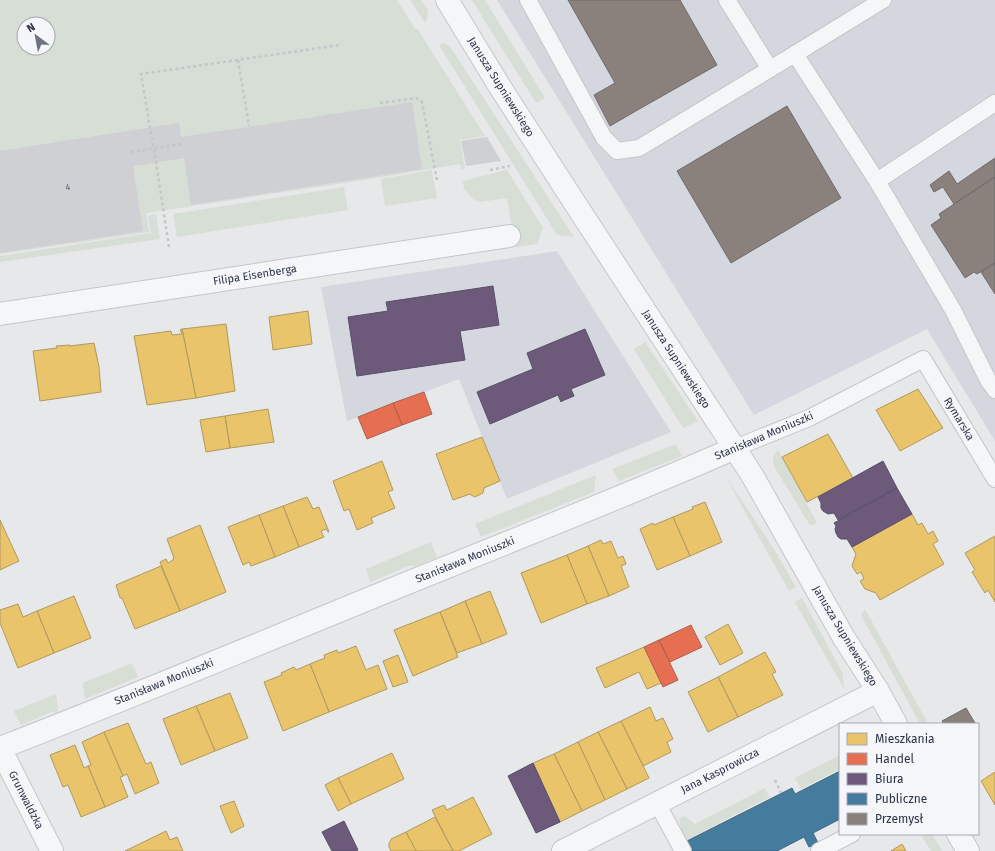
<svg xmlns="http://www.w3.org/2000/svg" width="995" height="851" font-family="'Fira Sans',sans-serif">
<rect width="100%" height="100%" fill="#e6e8ea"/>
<g fill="#d4d7dd">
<path d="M497,0h498v441l-68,-112 -173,86z"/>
<path d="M557,251l114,181 -164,67 -48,-120 -112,42 -26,-134z"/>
</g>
<g fill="#d6ded6" fill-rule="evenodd">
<path d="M0,0h397l18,29 2,-1 68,108 -25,4 5,29 -4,1 -1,-6 -90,15 -224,34 3,19 -149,22zM24,24h24v24h-24z"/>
<path d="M410,0h11l7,11 -1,8 -2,4z"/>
<path d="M472,0h13l60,98 -9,5z"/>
<path d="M444,43l7,5 123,189 -17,-2 -118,-190z"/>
<path d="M432,170l5,28 -52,8 -4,-27z"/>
<path d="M507,170l36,58 -6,16 -22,3 -8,-49 -27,4 -7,-3 -9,-10 -1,-8z"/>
<path d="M344,187l4,23 -171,27 -4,-23z"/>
<path d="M156,214l4,25 -160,23v-6l151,-23 -3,-17z"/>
<path d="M645,342l53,79 -15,7 -49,-79z"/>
<path d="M676,444l6,12 -63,25 -7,-12z"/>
<path d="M778,450l39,73 -5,2h-2l-35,-57c-3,-7 -3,-13 3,-18z"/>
<path d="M724,474l48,72 24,41 -7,4z"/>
<path d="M596,475l-2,17 -113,45 -6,-13z"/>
<path d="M431,542l6,15 -24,10 -2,-2 -41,17 -4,-13z"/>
<path d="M802,598l41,76 1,15 -49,-87z"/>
<path d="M865,609l63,115h-8l-59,-109z"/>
<path d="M132,663l6,14 -53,22 -2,-16z"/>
<path d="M56,694l2,18 -3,1 -1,-2 -33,14 -7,-14z"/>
<path d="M840,755v14l-39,20 -6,-11z"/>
<path d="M765,788l5,9 -85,44 -3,-7 -3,-15 6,-3 10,8z"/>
<path d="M923,834h9l10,17h-11l-10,-16z"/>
</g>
<g fill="#e9c46a" stroke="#b0995f">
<path d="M308,311l4,33 -39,6 -4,-33z"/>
<path d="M226,324l9,67 -39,7 -14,-69z"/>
<path d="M182,329l14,69 -49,7 -13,-69 37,-5 1,4 10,-1 -2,-4z"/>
<path d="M94,343l5,24 2,25 -61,9 -7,-50 24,-3 -1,-2 14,-1v1z"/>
<path d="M918,389l25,39 -43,23 -24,-41z"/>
<path d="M268,409l6,33 -44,6 -5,-32z"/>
<path d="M225,416l5,32 -24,4 -6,-32z"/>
<path d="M828,434l25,44 -46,24 -25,-45z"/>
<path d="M482,437l18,44 -16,7 -1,5 -8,4 -4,-2 -1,-1 -17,6 -17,-46z"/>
<path d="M382,461l11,29 -5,2 7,16 -24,10 2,5 -16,7 -8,-21 -5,2 -11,-30z"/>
<path d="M307,497l6,12 6,-2 10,25h-1l-2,-3 -5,2 3,6 -25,10 -16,-41z"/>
<path d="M705,502l17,40 -32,14 -17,-39 20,-8 -1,-2z"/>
<path d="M283,506l16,41 -24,10 -16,-42z"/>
<path d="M912,514l6,11 4,-2 6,11 5,-3 5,10 -5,3 11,20 -64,36 -4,-7 -11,-4 -5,-8 4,-2 -3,-7 -4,2 -5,-8 4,-12 -4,-7z"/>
<path d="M259,515l16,42 -24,9 -2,-4 -6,3 -15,-38z"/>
<path d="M673,517l17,39 -33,14 -17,-41 13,-6 1,2z"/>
<path d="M0,520l19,41 -19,9z"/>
<path d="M200,525l26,67 -46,19 -20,-49 6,-3 2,4 5,-3v-1l1,-1 -7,-19z"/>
<path d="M995,536v66l-7,-12 -3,3 -13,-21 3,-2 -10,-17z"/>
<path d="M601,540l2,4 8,-3 7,17 5,-2 3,8 -5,2 8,21 -20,9 -21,-50z"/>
<path d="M588,546l21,50 -22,8 -20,-49z"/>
<path d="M567,555l20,49 -46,19 -20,-50z"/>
<path d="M161,566l19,45 -45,18 -13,-31h-2l-4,-13z"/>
<path d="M490,591l17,43 -25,10 -17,-43z"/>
<path d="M74,596l17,42 -37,15 -17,-42z"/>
<path d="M465,601l17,43 -25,9 -17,-41z"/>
<path d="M18,604l5,13 14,-6 17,42 -36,15 -18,-45v-13z"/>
<path d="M440,612l18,45 -45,19 -19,-46z"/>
<path d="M728,624l15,29 -23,12 -15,-28z"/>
<path d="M356,646l10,24 12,-5 9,24 -58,23 -19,-48 15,-6 -1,-3 13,-5 1,3z"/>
<path d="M644,647l17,36 -14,6 -8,-17 -34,16 -9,-20z"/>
<path d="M765,652l11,20 -4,2 11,21 -45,22 -20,-40z"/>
<path d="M398,655l10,27 -15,5 -10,-26z"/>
<path d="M310,664l19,48 -46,19 -19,-49 18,-7 -1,-2 13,-6 2,3z"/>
<path d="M718,677l20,40 -30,15 -20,-40z"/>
<path d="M230,693l18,45 -33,13 -19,-45z"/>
<path d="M196,706l19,45 -34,14 -18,-46z"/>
<path d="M650,707l6,14 7,-3 10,21 -6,3 4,10 -28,14 -22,-45z"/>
<path d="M621,721l28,57 -22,11 -29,-57z"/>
<path d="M128,723l18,41 5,-2 8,21 -24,11 -8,-20 -4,2 -19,-44z"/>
<path d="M104,732l19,44 -3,1 8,20 -23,10 -17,-41 3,-1 -9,-23z"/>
<path d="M598,732l29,57 -22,11 -27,-58z"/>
<path d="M578,742l27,58 -23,11 -28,-57z"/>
<path d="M75,745l9,23 4,-2 17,41 -24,10 -13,-32 -5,2 -13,-32z"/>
<path d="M392,753l12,26 -53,25 -13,-26z"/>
<path d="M554,754l28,57 -22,11 -27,-59z"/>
<path d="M995,772v33l-14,-24z"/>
<path d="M338,778l13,26 -13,7 -13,-26z"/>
<path d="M473,797l19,37 -33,17h-6l-21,-41 12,-5 3,5z"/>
<path d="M234,801l10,25 -13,7 -11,-27z"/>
<path d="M435,817l18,34h-37l-10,-19z"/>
<path d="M166,831l4,9 7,-3 6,14h-58z"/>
<path d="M406,832l10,19h-25l-2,-4v-4l2,-3v-1z"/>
<path d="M902,844l4,7h-15z"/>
</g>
<g fill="#e76f51" stroke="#af5d4d">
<path d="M424,392l8,22 -30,11 -9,-22z"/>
<path d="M393,403l9,22 -35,14 -9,-22z"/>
<path d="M691,625l11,22 -32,15 -11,-22z"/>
<path d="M659,640l19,40 -15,7 -19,-40z"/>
</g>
<g fill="#6d597a" stroke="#594e6a">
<path d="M493,286l6,39 -39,6 5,29 -108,16 -9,-59 40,-6 -2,-9z"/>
<path d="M585,329l20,46 -34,14 3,7 -12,5 -1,1 -3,-7 -68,29 -13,-32 56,-23 -6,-16z"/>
<path d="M883,461l14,27 -59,32 -4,-7 -6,1 -5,-3 -2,-3v-5l-3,-6z"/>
<path d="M897,488l15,26 -60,33 -5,-8h-6l-3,-2 -2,-4 -1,-4 1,-3 -2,-3z"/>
<path d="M533,763l27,59 -24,11 -28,-57z"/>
<path d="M344,821l14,29 -2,1h-24l-10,-19z"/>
</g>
<path fill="#457b9d" stroke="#3d6683" d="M840,771v48l-27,14 5,10 -9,4 -5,-10 -27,14h-87l-5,-9 107,-54 3,6z"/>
<g fill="#8a817c" stroke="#6e6a6c">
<path d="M568,0h112l37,65 -76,43 -31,18 -16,-31 21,-12z"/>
<path d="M787,106l54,92 -110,65 -54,-92z"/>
<path d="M995,158v19l-41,27 -11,-17 -9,5 -4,-7 19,-14 8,13z"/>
<path d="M995,177v86l-18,11 -3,-2 -9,6 -34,-53 10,-7 -2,-4z"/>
<path d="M995,263v31l-14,-22z"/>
<path d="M966,708l9,15 -3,1h-28l-2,-3z"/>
</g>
<g fill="#ced0d3">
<path d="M412,102l10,67 -231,36 -7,-47 -51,8 10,65 -143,22v-102l179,-28 2,14z"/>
<path d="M487,137l14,24 -35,5 -5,-25z"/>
</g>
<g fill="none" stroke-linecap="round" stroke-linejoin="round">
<defs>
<g id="service">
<path d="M528,0l76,138 13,13 22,-3 131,-79 -43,-69"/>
<path d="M795,54l88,-54"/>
<path d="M770,69l25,-15 82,127 76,129 35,70 7,10"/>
<path d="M877,181l118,-78"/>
<path d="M735,448l74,-30 114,-59 72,120"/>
<path d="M657,803l26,48"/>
<path d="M819,851l33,-17"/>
</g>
<g id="minor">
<path d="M447,0l53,87 67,104 185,284 92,163 34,53 18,33"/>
<path d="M0,314l509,-78"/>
<path d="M0,748c150,-58 298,-121 447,-181 96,-39 193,-77 288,-119"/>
<path d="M0,750l7,12 45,89"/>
<path d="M958,834l10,17"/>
<path d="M563,851l315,-160"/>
</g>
</defs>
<use href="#service" stroke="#c4c6c8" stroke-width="18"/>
<use href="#minor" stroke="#c4c6c8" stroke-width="24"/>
<g stroke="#c5c6ca" stroke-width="2.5" stroke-dasharray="3 3" stroke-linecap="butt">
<path d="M238,60l11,66"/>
<path d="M380,103l36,-5 6,4 15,78"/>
<path d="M131,152l51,-8"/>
<path d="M490,170l20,-4"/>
<path d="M169,247l-13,-85 -6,-34 -9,-54 199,-29"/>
<path d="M775,780l6,13"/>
</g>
<use href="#service" stroke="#f5f6f7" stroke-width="16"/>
<use href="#minor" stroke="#f5f6f7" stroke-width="22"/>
</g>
<g text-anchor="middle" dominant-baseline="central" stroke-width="4" stroke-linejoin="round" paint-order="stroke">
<g font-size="9" fill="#545c69">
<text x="68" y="187">4</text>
</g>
<g font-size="11" fill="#2b3445" stroke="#f4f6f9">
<text transform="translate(501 87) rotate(58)">Janusza Supniewskiego</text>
<text transform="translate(255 275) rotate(-9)">Filipa Eisenberga</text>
<text transform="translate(676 359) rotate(57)">Janusza Supniewskiego</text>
<text transform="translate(959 419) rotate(59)">Rymarska</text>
<text transform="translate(764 436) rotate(-23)">Stanisława Moniuszki</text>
<text transform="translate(465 560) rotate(-22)">Stanisława Moniuszki</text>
<text transform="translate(845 636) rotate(59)">Janusza Supniewskiego</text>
<text transform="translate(164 682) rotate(-22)">Stanisława Moniuszki</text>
<text transform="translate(720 771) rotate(-27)">Jana Kasprowicza</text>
<text transform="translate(26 800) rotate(63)">Grunwaldzka</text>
</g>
</g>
<rect x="839" y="723" width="140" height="112" fill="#f4f6f9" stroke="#a4a8b1"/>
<rect x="847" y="733" width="20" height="12" fill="#e9c46a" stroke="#a4a8b1"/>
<text x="875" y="743" font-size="12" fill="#2b3445">Mieszkania</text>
<rect x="847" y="753" width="20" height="12" fill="#e76f51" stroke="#a4a8b1"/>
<text x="875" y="763" font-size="12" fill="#2b3445">Handel</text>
<rect x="847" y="773" width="20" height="12" fill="#6d597a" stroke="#a4a8b1"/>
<text x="875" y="783" font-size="12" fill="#2b3445">Biura</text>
<rect x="847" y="793" width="20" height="12" fill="#457b9d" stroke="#a4a8b1"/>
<text x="875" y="803" font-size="12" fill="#2b3445">Publiczne</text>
<rect x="847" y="813" width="20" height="12" fill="#8a817c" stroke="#a4a8b1"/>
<text x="875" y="823" font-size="12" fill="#2b3445">Przemysł</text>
<g transform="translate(36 36) rotate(328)"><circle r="19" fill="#f4f6f9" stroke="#a4a8b1"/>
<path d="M0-3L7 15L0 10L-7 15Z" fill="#6c737f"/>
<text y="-6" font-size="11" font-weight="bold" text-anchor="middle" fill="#2b3445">N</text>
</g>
</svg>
